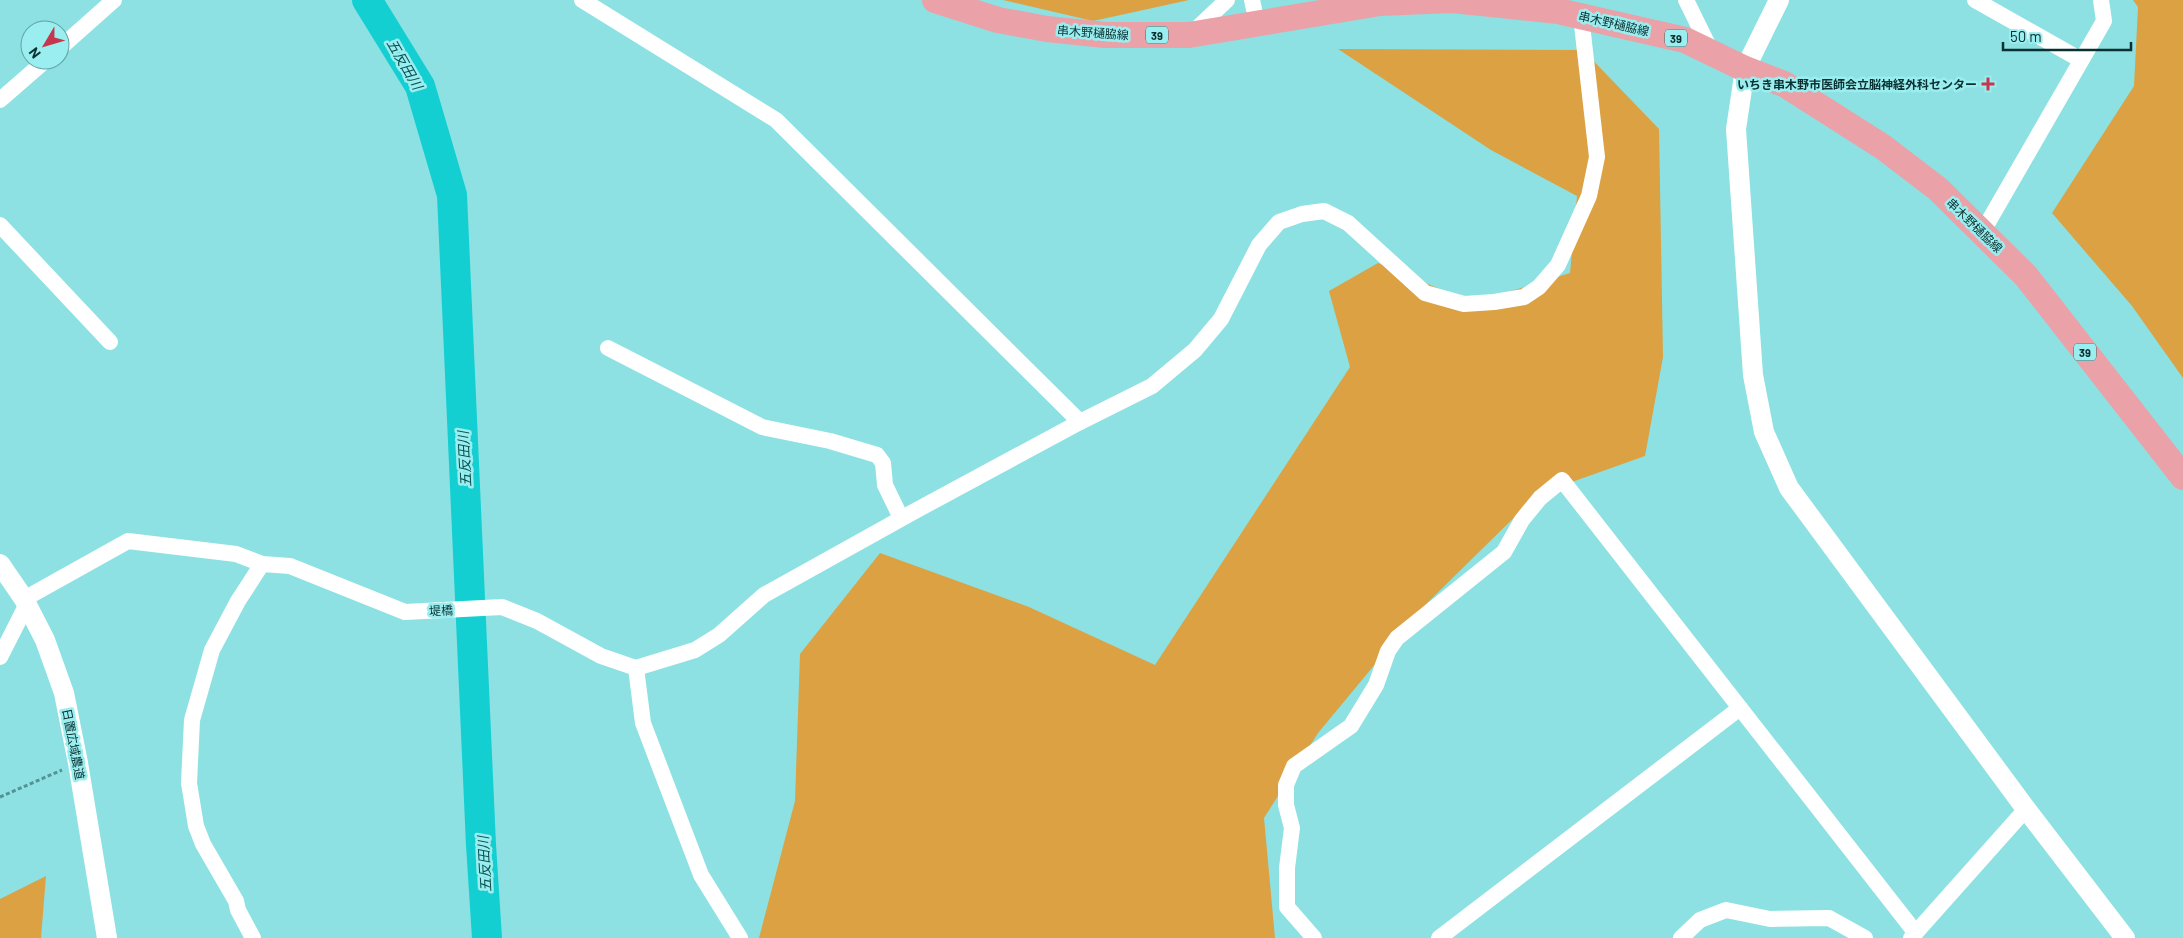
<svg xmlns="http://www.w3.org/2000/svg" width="2183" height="938" font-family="Barlow,'Noto Sans JP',sans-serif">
<rect width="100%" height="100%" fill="#8de1e2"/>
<g fill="#dba142">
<path d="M1003,0h186l-96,21z"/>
<path d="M2133,0h50v378l-51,-72 -80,-93 82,-127 4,-79z"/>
<path d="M1338,49l245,1 76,79 4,228 -18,99 -107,38 -118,116 -102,123 -54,85 11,120h-516l36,-137 5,-147 80,-101 149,54 126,58 195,-298 -21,-76 49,-28 95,40 97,-30 7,-77 -86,-46z"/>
<path d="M46,876l-5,62h-41v-39z"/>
</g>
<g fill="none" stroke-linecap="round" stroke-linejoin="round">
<path stroke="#13cfd2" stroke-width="30" d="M367,0l53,86 32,109 29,650 6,93"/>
<path stroke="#549394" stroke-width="3" stroke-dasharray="4 2.5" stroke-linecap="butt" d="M0,797l62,-27"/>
<g stroke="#fff" stroke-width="16">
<path d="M582,0l194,120 304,302"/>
<path d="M1252,0l5,23"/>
<path d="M1686,0l26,53"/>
<path d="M1975,0l106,60"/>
<path d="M1191,34l36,-34"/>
<path d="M60,48l54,-48"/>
<path d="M0,100l46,-40"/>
<path d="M0,225l110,117"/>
<path d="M1983,231l121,-210 -3,-21"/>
<path d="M608,348l154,79 68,14 47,14 6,8 2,22 16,33"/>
<path d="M24,599l104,-58 108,13 26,10 28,2 115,46 97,-5 35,14 64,35 35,12 59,-18 24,-15 45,-40 151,-84 165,-89 72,-36 43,-36 26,-31 38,-74 20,-23 23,-8 22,-3 24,12 77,70 39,11 30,-2 30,-5 15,-10 19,-22 31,-69 8,-39 -16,-141"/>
<path d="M0,657l27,-53"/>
<path d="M636,668l7,55 58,152 39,63"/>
<path d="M253,938l-15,-28 -2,-9 -33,-57 -7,-18 -7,-43 3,-63 20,-70 26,-49 24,-37"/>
<path d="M1314,938l-27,-31v-39l5,-40 -6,-23v-20l8,-19 57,-40 25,-41 12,-34 9,-13 107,-86 18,-32 18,-22 22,-18 353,452"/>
<path d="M1439,938l301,-230"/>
<path d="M1681,938l19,-18 26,-10 44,9 59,-1 36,20"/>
<path d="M1911,938l115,-129"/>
</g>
<g stroke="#fff" stroke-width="20">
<path d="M1779,0l-34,69 -9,60 17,246 11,57 25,56 237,321 99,129"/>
<path d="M0,564l24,35 21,41 19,53 14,70 29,175"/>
</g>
<path stroke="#eba1a8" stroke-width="26" d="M935,0l63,20 49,9 58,6h84l191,-32 72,-3 106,11 127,29 60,29 39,15 99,63 55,42 88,87 157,201"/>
</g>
<path fill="#c6364d" stroke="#9aeeef" stroke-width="2" d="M1985.5 76.5h5v5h5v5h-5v5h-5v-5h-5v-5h5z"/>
<g text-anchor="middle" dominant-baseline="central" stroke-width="5" stroke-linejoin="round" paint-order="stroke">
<g fill="#9aeeef" stroke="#36696a" stroke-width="1">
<rect x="1146" y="26.5" width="22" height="17" rx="4"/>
<rect x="1665" y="29.5" width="22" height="17" rx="4"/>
<rect x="2074" y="343.5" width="22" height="17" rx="4"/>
</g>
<g font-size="11" font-weight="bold" fill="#0b3031">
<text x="1157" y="35">39</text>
<text x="1676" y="38">39</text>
<text x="2085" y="352">39</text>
</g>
<g font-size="12" fill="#0b3031" stroke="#9aeeef">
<text transform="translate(1614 23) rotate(13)">串木野樋脇線</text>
<text transform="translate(1093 32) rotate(4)">串木野樋脇線</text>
<text transform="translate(1975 225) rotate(44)">串木野樋脇線</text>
<text transform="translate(441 610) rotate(-3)">堤橋</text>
<text transform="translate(74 744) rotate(79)">日置広域農道</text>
</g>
<g font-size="12" font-weight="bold" fill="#0b3031" stroke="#9aeeef" text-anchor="end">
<text x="1977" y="84">いちき串木野市医師会立脳神経外科センター</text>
</g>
<g font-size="14" font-style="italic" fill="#0b5253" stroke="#9aeeef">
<text transform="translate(405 64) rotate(60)">五反田川</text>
<text transform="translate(464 459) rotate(-93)">五反田川</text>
<text transform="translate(484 864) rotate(-93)">五反田川</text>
</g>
</g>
<g transform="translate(45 45) rotate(232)"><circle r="24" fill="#9aeeef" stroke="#61a2a3"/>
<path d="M0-4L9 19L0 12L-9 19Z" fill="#c6364d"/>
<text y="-8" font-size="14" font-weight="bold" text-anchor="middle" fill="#0b3031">N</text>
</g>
<path d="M2003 42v8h128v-8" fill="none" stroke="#0b3031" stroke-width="2.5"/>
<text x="2010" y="42" font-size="15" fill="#0b3031" stroke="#9aeeef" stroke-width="4" paint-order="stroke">50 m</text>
</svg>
